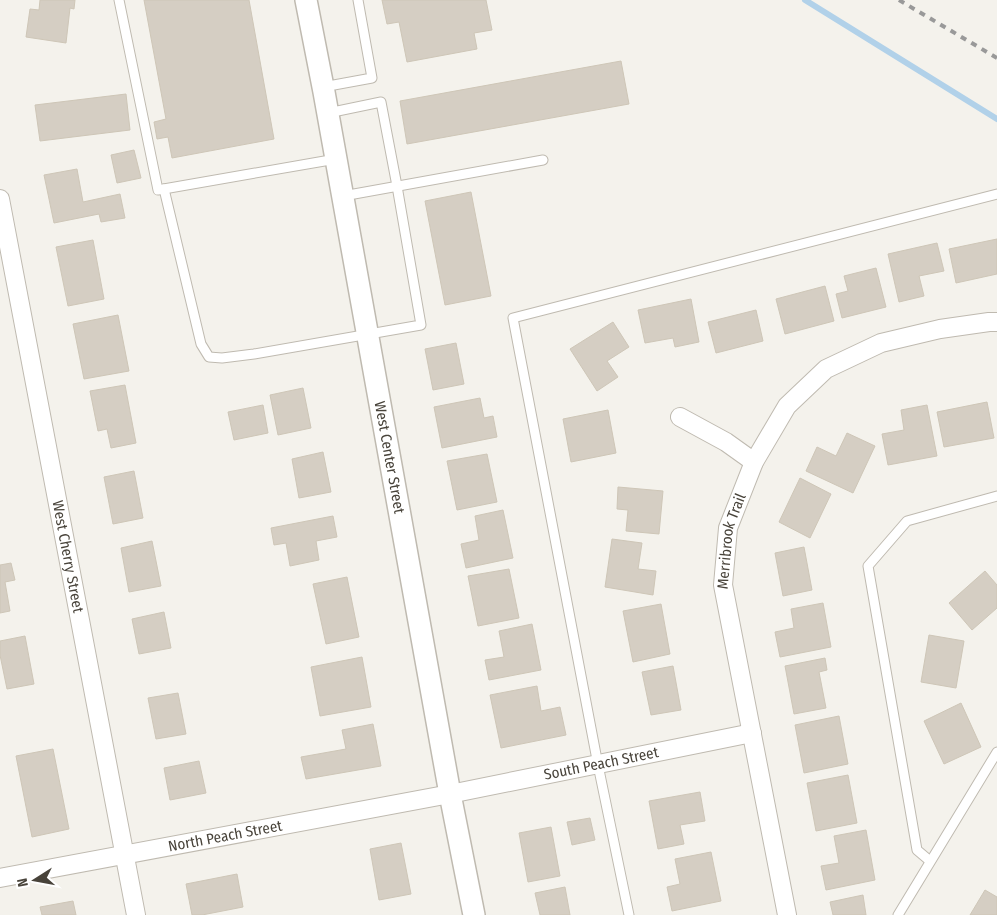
<svg xmlns="http://www.w3.org/2000/svg" width="997" height="915" font-family="'Fira Sans Condensed',sans-serif">
<rect width="100%" height="100%" fill="#f4f2ec"/>
<g fill="none" stroke-linecap="round" stroke-linejoin="round">
<path stroke="#b1d1e9" stroke-width="6" d="M805,0l192,119"/>
</g>
<g fill="#d5cec3" stroke="#cec6b7">
<path d="M40,0h35l-1,9 -4,-1 -4,35 -40,-6 4,-28 9,1z"/>
<path d="M144,0h105l25,139 -102,19 -4,-21 -11,2 -3,-17 12,-3z"/>
<path d="M382,0h104l6,30 -18,3 3,16 -70,13 -8,-40 -12,2z"/>
<path d="M621,61l8,43 -222,40 -7,-43z"/>
<path d="M126,94l4,36 -90,11 -5,-36z"/>
<path d="M134,150l7,28 -24,5 -6,-28z"/>
<path d="M77,169l6,33 37,-8 5,24 -24,4 -2,-8 -45,9 -10,-48z"/>
<path d="M471,192l20,104 -46,9 -20,-104z"/>
<path d="M997,239v35l-41,9 -7,-34z"/>
<path d="M93,240l11,59 -36,7 -12,-59z"/>
<path d="M937,243l7,28 -25,5 5,20 -25,6 -11,-48z"/>
<path d="M876,268l10,39 -44,11 -6,-24 12,-3 -4,-15z"/>
<path d="M825,286l9,35 -49,13 -9,-35z"/>
<path d="M691,299l8,43 -24,5 -2,-9 -28,5 -7,-33z"/>
<path d="M756,310l7,31 -47,12 -8,-31z"/>
<path d="M118,315l11,56 -45,8 -11,-55z"/>
<path d="M613,322l16,25 -22,14 11,16 -21,14 -27,-42z"/>
<path d="M456,343l8,41 -31,6 -8,-41z"/>
<path d="M125,385l11,58 -25,5 -4,-19 -9,2 -8,-40z"/>
<path d="M303,388l8,40 -33,7 -8,-40z"/>
<path d="M480,398l4,20 9,-2 4,21 -55,11 -8,-41z"/>
<path d="M987,402l7,36 -50,9 -7,-35z"/>
<path d="M263,405l5,28 -34,7 -6,-28z"/>
<path d="M927,405l10,51 -49,9 -6,-31 22,-4 -3,-20z"/>
<path d="M608,410l8,43 -45,9 -8,-43z"/>
<path d="M847,433l28,13 -22,47 -47,-22 11,-24 19,9z"/>
<path d="M323,452l8,40 -32,6 -7,-39z"/>
<path d="M487,454l10,48 -40,8 -10,-49z"/>
<path d="M134,471l9,47 -30,6 -9,-47z"/>
<path d="M800,478l31,16 -21,44 -31,-16z"/>
<path d="M618,487l45,4 -4,43 -33,-3 2,-21 -11,-1z"/>
<path d="M503,510l10,48 -47,10 -5,-24 18,-4 -4,-24z"/>
<path d="M333,516l4,21 -21,4 3,19 -29,6 -4,-23 -12,2 -3,-17z"/>
<path d="M612,539l30,4 -4,26 18,2 -3,24 -48,-8z"/>
<path d="M152,541l9,45 -32,6 -8,-44z"/>
<path d="M804,547l8,43 -29,6 -8,-43z"/>
<path d="M11,563l4,17 -10,2 5,29 -10,2v-48z"/>
<path d="M509,569l10,49 -41,8 -10,-50z"/>
<path d="M985,571l12,14v23l-25,22 -23,-27z"/>
<path d="M347,577l12,60 -33,7 -13,-60z"/>
<path d="M823,603l8,44 -51,10 -5,-25 19,-4 -3,-19z"/>
<path d="M661,604l9,50 -37,8 -10,-51z"/>
<path d="M164,612l7,36 -32,6 -7,-35z"/>
<path d="M532,624l9,46 -52,10 -4,-20 19,-3 -5,-26z"/>
<path d="M929,635l35,6 -8,47 -35,-6z"/>
<path d="M25,636l9,48 -27,5 -7,-34v-14z"/>
<path d="M362,657l9,50 -51,9 -9,-49z"/>
<path d="M825,658l2,12 -8,2 7,36 -32,6 -9,-48z"/>
<path d="M673,666l8,44 -30,5 -9,-43z"/>
<path d="M537,686l4,25 19,-4 6,28 -65,13 -11,-53z"/>
<path d="M178,693l8,41 -30,5 -8,-41z"/>
<path d="M961,703l20,44 -37,17 -20,-43z"/>
<path d="M839,716l9,48 -44,9 -9,-48z"/>
<path d="M373,724l8,42 -75,13 -5,-22 45,-8 -4,-19z"/>
<path d="M53,749l16,80 -37,8 -16,-81z"/>
<path d="M199,761l7,32 -36,7 -6,-32z"/>
<path d="M848,775l9,48 -41,8 -9,-48z"/>
<path d="M700,792l5,29 -25,4 4,19 -26,5 -9,-48z"/>
<path d="M590,818l5,22 -23,5 -5,-23z"/>
<path d="M551,827l9,49 -32,6 -9,-49z"/>
<path d="M866,830l9,50 -49,10 -5,-24 18,-3 -5,-27z"/>
<path d="M401,843l10,51 -32,6 -9,-51z"/>
<path d="M711,852l10,49 -49,10 -5,-24 13,-3 -5,-25z"/>
<path d="M237,874l6,33 -41,8h-10l-6,-31z"/>
<path d="M565,887l5,28h-30l-5,-22z"/>
<path d="M985,890l12,7v18h-27z"/>
<path d="M863,895l3,20h-33l-3,-13z"/>
<path d="M73,901l3,14h-34l-2,-8z"/>
</g>
<g fill="none" stroke-linecap="round" stroke-linejoin="round">
<defs>
<g id="service">
<path d="M119,0l39,190 178,-31"/>
<path d="M323,87l49,-9 -14,-78"/>
<path d="M164,189l37,155 8,13 13,1 32,-4 167,-29 -24,-139 -16,-84 -53,11"/>
<path d="M343,196l200,-36"/>
<path d="M930,861l-13,-11 -49,-284 39,-45 90,-25"/>
<path d="M629,915l-31,-150 -85,-447 484,-124"/>
<path d="M898,915l99,-163"/>
</g>
<g id="minor">
<path id="s1" d="M0,199l136,716"/>
<path d="M680,417l46,25 28,20"/>
<path id="s2" d="M0,878l450,-84 302,-61"/>
<path id="s3" d="M787,915l-64,-330 5,-57 26,-66 33,-56 39,-37 55,-26 59,-14 49,-7h8"/>
</g>
<g id="tertiary">
<path id="s4" d="M306,0l18,92 126,702 24,121"/>
</g>
</defs>
<use href="#service" stroke="#bfbab0" stroke-width="11"/>
<use href="#minor" stroke="#bfbab0" stroke-width="20"/>
<use href="#tertiary" stroke="#bfbab0" stroke-width="24"/>
<use href="#service" stroke="#fff" stroke-width="9"/>
<use href="#minor" stroke="#fff" stroke-width="18"/>
<use href="#tertiary" stroke="#fff" stroke-width="21"/>
<path stroke="#999" stroke-width="4" stroke-dasharray="6 6" stroke-linecap="butt" d="M899,0l98,58"/>
</g>
<g text-anchor="middle" dominant-baseline="central" stroke-width="4" stroke-linejoin="round" paint-order="stroke">
<g font-size="15" fill="#48433a" stroke="#fff">
<text stroke="none"><textPath href="#s4" startOffset="465">West Center Street</textPath></text>
<text stroke="none"><textPath href="#s3" startOffset="381">Merribrook Trail</textPath></text>
<text stroke="none"><textPath href="#s1" startOffset="364">West Cherry Street</textPath></text>
<text stroke="none"><textPath href="#s2" startOffset="612">South Peach Street</textPath></text>
<text stroke="none"><textPath href="#s2" startOffset="229">North Peach Street</textPath></text>
</g>
</g>
<g transform="translate(35 880) rotate(259)" stroke="#ffffff" stroke-width="4" paint-order="stroke">
<path d="M0-4L9 19L0 12L-9 19Z" fill="#48433a"/>
<text y="-8" font-size="14" font-weight="bold" text-anchor="middle" fill="#48433a">N</text>
</g>
</svg>
